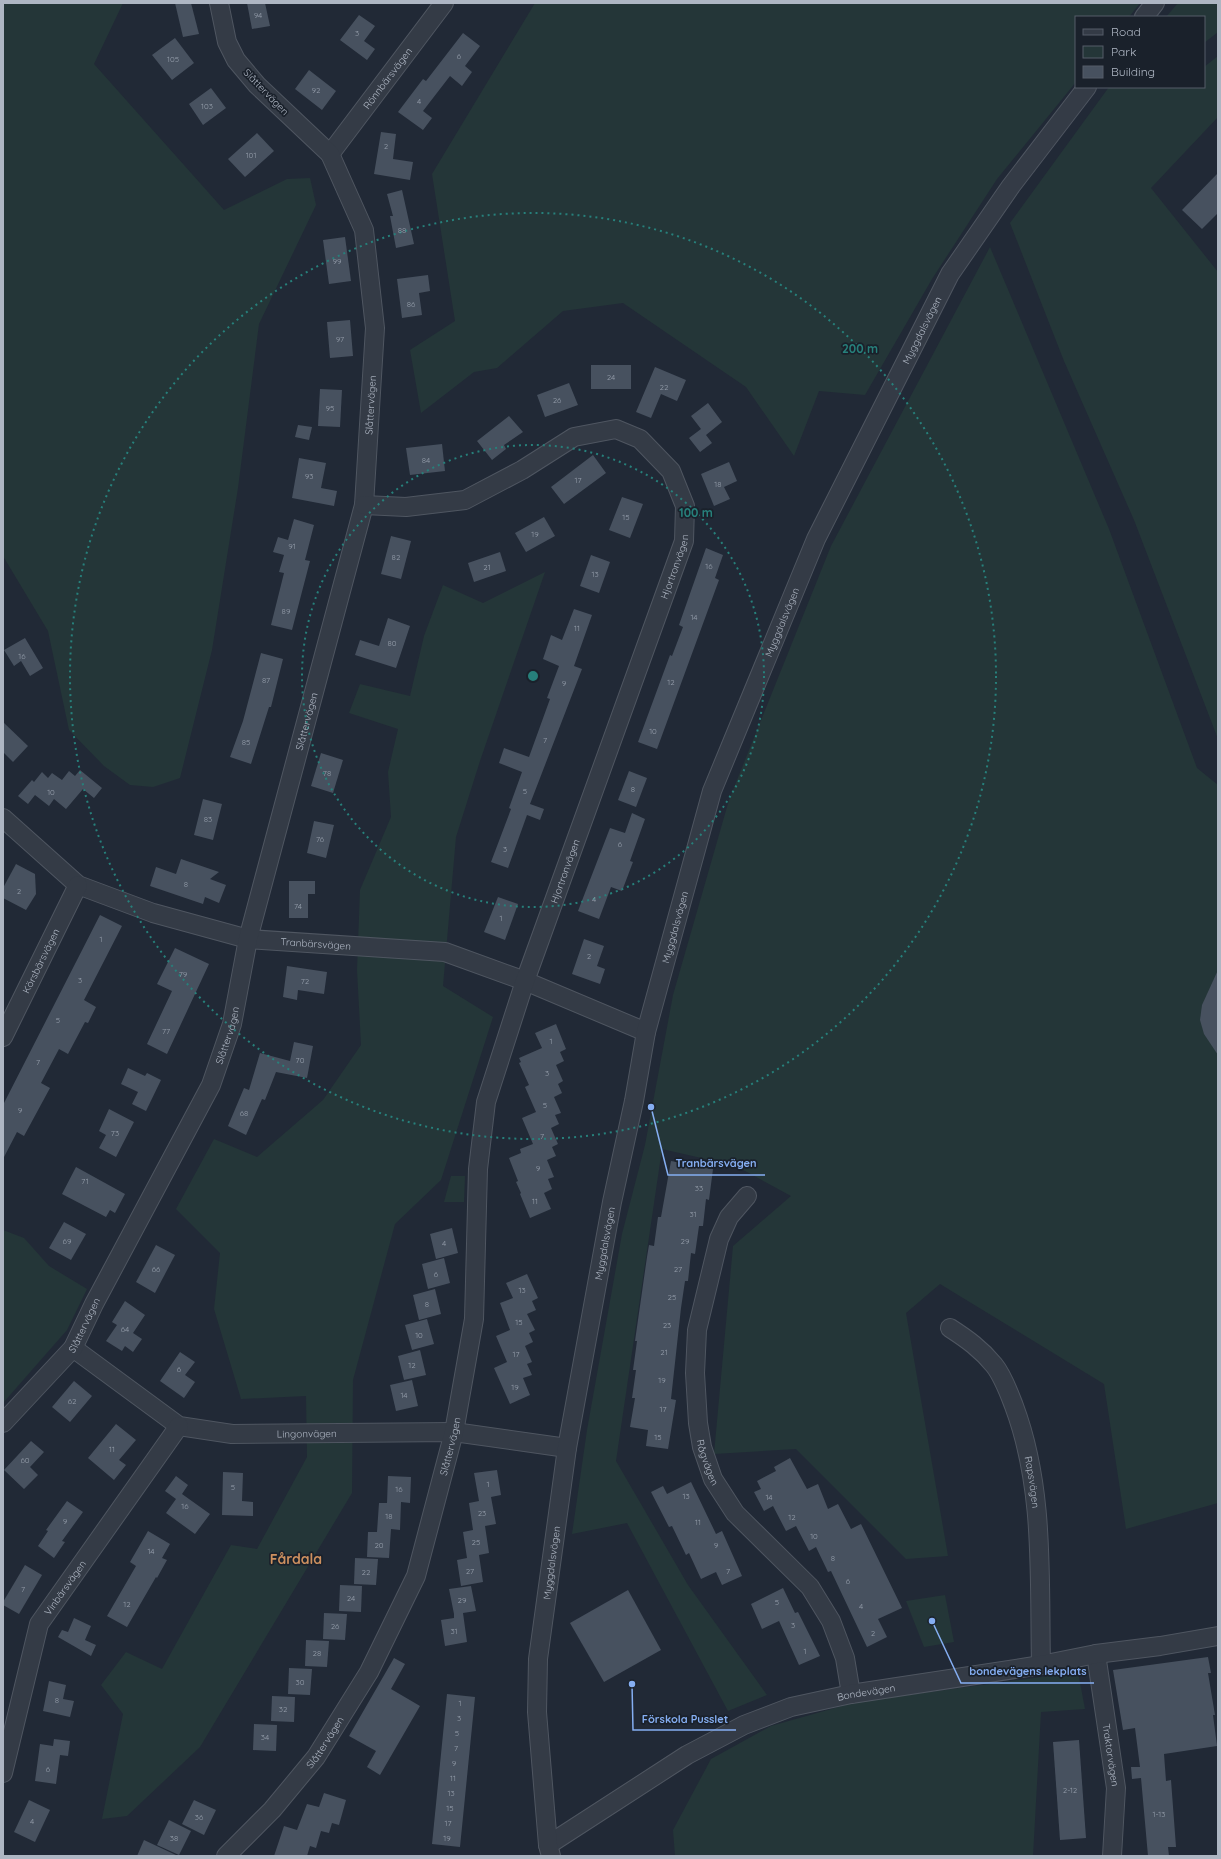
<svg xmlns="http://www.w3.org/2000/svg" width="1221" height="1859" font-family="Quicksand,sans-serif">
<rect width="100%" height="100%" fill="#212936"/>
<g fill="#243638">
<path d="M3,3h120l-29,61 130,146 63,-31 23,-1 6,27 -57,119 -21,164 -26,162 -32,128 -27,9 -23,-2 -26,-19 -35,-36 -21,-99 -45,-75z"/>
<path d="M535,3h605l-11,14h-53v65l-79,97 -65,100 -67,116 -46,-4 -25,65 -48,-69 -123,-84 -60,8 -66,57 -23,4 -53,41 -11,-63 45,-29 -23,-147z"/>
<path d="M1178,3h40v29l-14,11v-26h-38z"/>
<path d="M1218,56v61l-67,71 67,84v467l-84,-219 -70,-159 -54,-138 99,-136h95v-20z"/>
<path d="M990,247l119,282 88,239 21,17v718l-92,26 -22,-145 -164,-100 -34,29 42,243 -42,3 -110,-110 -82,5 19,-208 58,-50 -55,-30 -74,-17 -46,312 72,124 79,110 -39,16 -101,-188 -55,11 15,-104 35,-196 23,-89 28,-150 56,-195 102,-254z"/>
<path d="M545,572l-65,189 -24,76 -13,149 50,31 -52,163 -46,44 -42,156 -1,113 -152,254 -73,69 -25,3 21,-105 -22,-29 25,-33 36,17 69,-124 26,4 50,-92 -1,-61 -65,3 -27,-90 6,-56 -44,-44 38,-70 43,18 66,-57 38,-55 -4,-75 3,-80 31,-73 -3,-45 10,-43 -49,-16 11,-29 50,12 14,-60 19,-51 40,18z"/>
<path d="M451,1176h14l-1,26h-20z"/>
<path d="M3,1230l21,8 25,28 38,23 -20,41 -64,73z"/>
<path d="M945,1595l9,47 -30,5 -18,-46z"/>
<path d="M1078,1672l7,37 -44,3 -8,144h-358l-2,-26 38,-71 60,-33 85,-24z"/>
</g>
<g fill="#47515f">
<path d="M175,3h16l8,31 -16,3z"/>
<path d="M247,3h18l5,23 -18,3z"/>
<path d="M359,15l16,11 -11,15 11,8 -8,11 -27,-20z"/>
<path d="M463,33l17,13 -15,20 7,6 -10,14 -12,-10 -27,35 9,7 -9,12 -25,-18 25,-33 3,2z"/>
<path d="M175,38l19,25 -22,17 -20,-25z"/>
<path d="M309,70l27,21 -14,19 -27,-21z"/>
<path d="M211,88l15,20 -23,17 -14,-21z"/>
<path d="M381,132l15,2 -3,25 20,3 -3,18 -36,-6z"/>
<path d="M257,133l17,18 -29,26 -17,-18z"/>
<path d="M1218,173v40l-16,16 -20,-19z"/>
<path d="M402,190l12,54 -18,4 -6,-32h3l-6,-22z"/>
<path d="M345,237l6,44 -22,3 -6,-44z"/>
<path d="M428,275l2,16 -11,2 3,22 -20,3 -5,-39z"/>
<path d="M350,320l3,36 -23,2 -3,-36z"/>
<rect x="591" y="365" width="40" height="24"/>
<path d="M655,367l31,13 -9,21 -16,-7 -10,24 -15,-6z"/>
<path d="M569,383l9,22 -33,12 -8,-22z"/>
<path d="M320,389l22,1 -2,37 -22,-1z"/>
<path d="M708,403l14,19 -16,13 6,8 -12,9 -11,-14 12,-9 -10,-13z"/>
<path d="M509,416l14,16 -19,13 2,4 -14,11 -15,-19z"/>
<path d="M298,425l14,2 -3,13 -14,-3z"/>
<path d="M442,444l3,27 -35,4 -4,-27z"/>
<path d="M593,455l13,18 -42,31 -13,-17z"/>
<path d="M299,458l27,5 -5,25 16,3 -3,15 -42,-8z"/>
<path d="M729,462l8,19 -13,6 6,12 -16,7 -13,-32z"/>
<path d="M622,497l21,7 -13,34 -21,-8z"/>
<path d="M544,517l11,19 -29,16 -11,-19z"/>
<path d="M294,519l20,6 -9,35 5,1 -18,69 -21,-5 13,-52 -5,-1 5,-17 -11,-3 5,-15 10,3z"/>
<path d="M391,536l20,5 -10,38 -20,-5z"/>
<path d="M706,548l17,7 -8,23 4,2 -62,169 -19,-7 32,-87 2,1 11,-29 -4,-2z"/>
<path d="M500,552l6,19 -32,11 -6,-19z"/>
<path d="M591,555l19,7 -11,31 -19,-7z"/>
<path d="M574,609l18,6 -18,51 8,3 -52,135 14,5 -4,11 -13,-5 -19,53 -17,-6 20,-53 -2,-1 13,-36 -23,-9 5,-15 25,9 21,-58 -3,-1 12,-32 -16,-7 8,-24 11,5z"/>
<path d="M388,618l22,8 -14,42 -41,-13 5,-15 19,6z"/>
<path d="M25,638l18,30 -13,8 -9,-15 -7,5 -10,-16z"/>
<path d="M261,653l22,6 -12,48h-2l-18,57 -21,-7 13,-36z"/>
<path d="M3,722l25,24 -15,16 -10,-10z"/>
<path d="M321,753l22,7 -10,33 -22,-7z"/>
<path d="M80,770l22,18 -8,10 -11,-9 -17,20 -12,-10 -5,7 -14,-11 -7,9 -10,-8 14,-16 2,2 8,-10 6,6 4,-5 10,7 7,-9 6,5z"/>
<path d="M629,771l18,7 -11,29 -18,-7z"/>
<path d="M203,799l19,5 -9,36 -19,-5z"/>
<path d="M632,813l13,6 -15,42 3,1 -11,29 -11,-4 -12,32 -21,-8 32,-83 15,5z"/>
<path d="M314,821l20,4 -8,33 -19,-5z"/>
<path d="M181,859l38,13 -9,7 16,6 -7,18 -14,-6 -2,7 -53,-18 6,-19 20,7z"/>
<path d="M16,864l19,10 1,20 -10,16 -23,-12v-10z"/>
<path d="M289,881h26v13h-7v24h-19z"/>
<path d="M498,897l20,7 -13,36 -21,-8z"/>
<path d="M100,915l22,11 -38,74 12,7 -8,16 -3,-1 -17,32 -9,-5 -18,34 9,5 -26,48 -7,-4 -14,27v-54z"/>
<path d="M584,939l20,7 -7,20 8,3 -5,15 -28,-10z"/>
<path d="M175,948l34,16 -42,90 -20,-10 25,-53 -15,-7z"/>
<path d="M287,966l40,6 -3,22 -26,-4 -1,10 -14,-3z"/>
<path d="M1218,970v85l-14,-21 -4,-14 2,-15z"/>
<path d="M556,1024l10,25 -6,3 4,9 -8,4 7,16 -5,3 4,9 -8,4 7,16 -6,2 4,9 -8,4 7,16 -6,3 4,9 -9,4 7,17 -6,2 4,10 -8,4 7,16 -21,9 -10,-24 1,-1 -5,-11 2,-1 -9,-23 12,-5 -1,-4 13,-5 -11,-26 14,-6 -11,-25 4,-2 -10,-22 2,-1 -2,-4 23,-10 -7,-15z"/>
<path d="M294,1042l19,4 -6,32 -31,-6 -11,28 -3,-1 -16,36 -18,-9 16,-38 5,2 11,-37 30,8z"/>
<path d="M128,1068l17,8 2,-3 14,7 -15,31 -14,-7 6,-12 -17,-8z"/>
<path d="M109,1109l25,13 -18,35 -17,-9 7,-13 -7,-4z"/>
<path d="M671,1161l17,3 -1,2 26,3 -4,31 -3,-1 -3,27h-4l-4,28 -4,-1 -3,28h-3l-4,27 -10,91 5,1 -8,49 -22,-3 2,-16 -18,-3 5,-29h-3l4,-28h-3l4,-29h-2l12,-84 2,-12 5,1 4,-29h3z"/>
<path d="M76,1167l49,27 -10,19 -5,-3 -4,7 -44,-23z"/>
<path d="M64,1222l22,12 -15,26 -22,-12z"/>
<path d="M452,1228l6,25 -22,6 -6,-25z"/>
<path d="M156,1245l19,10 -20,38 -19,-11z"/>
<path d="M444,1258l6,25 -22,6 -6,-25z"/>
<path d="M527,1274l11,24 -6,3 4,9 -9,4 8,16 -6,3 4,9 -8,4 7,16 -5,2 5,11 -9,3 7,17 -20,9 -16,-36 13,-6 -11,-26 14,-6 -10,-27 13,-5 -7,-15z"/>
<path d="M435,1289l6,25 -22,6 -6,-25z"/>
<path d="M125,1301l20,14 -12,18 9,6 -9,13 -8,-6 -3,5 -16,-10 11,-16 -5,-3z"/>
<path d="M427,1319l7,25 -22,6 -7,-25z"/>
<path d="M420,1350l6,25 -22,5 -6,-24z"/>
<path d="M180,1352l15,10 -10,13 10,7 -11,16 -24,-17z"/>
<path d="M412,1380l6,26 -22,5 -6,-26z"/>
<path d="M74,1381l18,15 -22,26 -18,-15z"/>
<path d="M116,1424l20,16 -17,20 7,5 -12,15 -26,-22z"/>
<path d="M31,1441l13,11 -14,15 8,8 -14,14 -20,-19z"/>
<path d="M790,1458l17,31 11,-5 10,25 10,-5 13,25 10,-5 41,84 -24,11 9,18 -20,10 -36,-76 -3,1 -12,-25 -7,4 -13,-25 -10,5 -13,-25 -9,5 -10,-19 7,-3 -4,-8 19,-10 -2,-4z"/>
<path d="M497,1470l4,25 -10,2 5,27 -11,2 4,27 -10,2 4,27 -22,4 -4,-26 10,-2 -4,-26 10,-2 -4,-27 10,-2 -5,-28z"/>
<path d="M223,1472l20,1 -1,28 11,1v14l-31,-1z"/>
<path d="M176,1476l12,9 -6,9 28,20 -15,20 -29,-21 10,-14 -11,-8z"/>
<path d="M388,1476l23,1 -1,26 -9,-1 -1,28 -9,-1 -2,29 -22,-1 1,-25h9l2,-29h8z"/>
<path d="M691,1482l25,52 6,-3 20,45 -20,9 -6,-13 -15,7 -12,-26 -3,2 -14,-29 -3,1 -18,-35 12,-6 4,8z"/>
<path d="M67,1501l16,11 -21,29 3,1 -11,16 -16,-12 10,-15 -2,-1z"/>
<path d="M148,1531l22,13 -8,14 5,2 -10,18 -1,-1 -29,50 -20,-11 29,-50 -6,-4z"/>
<path d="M355,1558l23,1 -2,26 -22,-1z"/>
<path d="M25,1565l17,10 -23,39 -16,-9v-3z"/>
<path d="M340,1585l22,1 -1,26 -22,-1z"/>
<path d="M471,1586l5,25 -13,2 4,29 -22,4 -4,-26 13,-2v-4l-5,-25z"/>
<path d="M783,1588l12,25 3,-1 22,44 -21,9 -20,-44 -17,8 -11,-25z"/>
<path d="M628,1590l33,60 -57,32 -34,-59z"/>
<path d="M324,1613l23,1 -2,26 -22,-1z"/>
<path d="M74,1618l17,8 -6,14 11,5 -5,11 -33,-19 4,-7 6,2z"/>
<path d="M306,1640l23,1 -2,26 -22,-1z"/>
<path d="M1208,1657l3,16h-3l7,42h-2l4,31 -53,8 2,27 5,-1 5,67h-8l1,9h-21l-7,-78 -9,1 -1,-12h9l-5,-39 -12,2 -10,-60z"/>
<path d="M394,1658l11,6 -14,25 29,17 -40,69 -13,-8 9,-16 -27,-15z"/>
<path d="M289,1668l23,1 -2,26 -22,-1z"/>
<path d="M49,1681l17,4 -3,14 11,2 -4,16 -27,-6z"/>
<path d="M447,1694l28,3 -15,150 -28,-3z"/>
<path d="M272,1696l23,1 -1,25 -23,-1z"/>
<path d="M254,1724l23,1 -1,26 -23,-1z"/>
<path d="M54,1739l16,2 -2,15 -8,-1 -4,29 -21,-3 5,-37 13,2z"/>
<path d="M1079,1740l7,98 -26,2 -7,-98z"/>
<path d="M324,1793l22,7 -7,25 -7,-2 -3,10 -8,-2 -5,17 -6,-2 -3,10h-33l10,-30 13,4 10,-26 12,3z"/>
<path d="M29,1800l21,10 -15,32 -21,-10z"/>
<path d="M194,1800l22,10 -12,25 -22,-11z"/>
<path d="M169,1820l22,11 -12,24 -22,-10z"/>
<path d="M144,1840l34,16h-41z"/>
</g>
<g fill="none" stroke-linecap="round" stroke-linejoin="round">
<defs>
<g id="minor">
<path d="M1144,17l11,-14"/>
<path id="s1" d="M330,154l114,-151"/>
<path id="s2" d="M3,818l75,67 75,28 95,26 197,13 80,29 121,51"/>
<path id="s3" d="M3,1037l75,-152"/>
<path id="s4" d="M747,1196l-18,21 -10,22 -22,91 -2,43 3,50 4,24 11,32 22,34 75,74 21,34 14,37 6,36"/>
<path id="s5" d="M950,1328c17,11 31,21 44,37 9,11 15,28 20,41 31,83 25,172 27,259"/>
<path id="s6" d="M73,1348l106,78 53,8 222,-2 113,16"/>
<path id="s7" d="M3,1423l70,-75 21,-44 117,-219 21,-61 16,-85 116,-434 11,-177 -11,-98 -34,-76 -73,-69 -21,-25 -9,-18 -8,-39"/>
<path id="s8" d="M1096,1654l20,134 -4,68"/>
<path id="s9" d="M3,1773l36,-149 140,-198"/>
<path id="s10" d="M548,1845l139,-90 57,-30 47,-18 60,-13 190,-29 55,-11 64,-8 58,-10"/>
<path id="s11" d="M226,1856l46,-46 44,-53 53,-85 47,-96 38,-144 20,-113 4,-150 8,-67 39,-121 159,-440 1,-35 -14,-35 -31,-32 -24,-10 -42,8 -52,33 -57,30 -59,7 -42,-2"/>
<path id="s12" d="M551,1856l-3,-11 -11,-133 1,-53 29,-211 45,-246 22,-101 12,-69 66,-241 104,-252 134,-265 61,-88 76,-99"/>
</g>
</defs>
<use href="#minor" stroke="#4f5661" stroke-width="20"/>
<use href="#minor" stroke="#343b46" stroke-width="18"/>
</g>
<g fill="none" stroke="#27807b" stroke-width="2" stroke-dasharray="2 4">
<circle cx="533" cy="676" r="231"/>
<circle cx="533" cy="676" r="463"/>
</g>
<g text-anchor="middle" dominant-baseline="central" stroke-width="3.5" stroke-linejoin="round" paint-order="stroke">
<g font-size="8" fill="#949daa">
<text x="258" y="15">94</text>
<text x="357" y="33">3</text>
<text x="459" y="56">6</text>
<text x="173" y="59">105</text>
<text x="316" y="90">92</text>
<text x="419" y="101">4</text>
<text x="207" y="106">103</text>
<text x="386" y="146">2</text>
<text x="251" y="155">101</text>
<text x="402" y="230">88</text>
<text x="337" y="261">99</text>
<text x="411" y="304">86</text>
<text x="340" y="339">97</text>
<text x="611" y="377">24</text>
<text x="664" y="387">22</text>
<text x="557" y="400">26</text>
<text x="330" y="408">95</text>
<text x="426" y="460">84</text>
<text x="309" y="476">93</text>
<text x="578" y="480">17</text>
<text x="718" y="484">18</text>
<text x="626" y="517">15</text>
<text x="535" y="534">19</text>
<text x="292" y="546">91</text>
<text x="396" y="557">82</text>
<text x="709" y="566">16</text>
<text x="487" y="567">21</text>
<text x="595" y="574">13</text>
<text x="286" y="611">89</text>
<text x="694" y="617">14</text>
<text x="577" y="628">11</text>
<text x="392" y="643">80</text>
<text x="22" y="656">16</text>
<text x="266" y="680">87</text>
<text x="671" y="682">12</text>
<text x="564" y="683">9</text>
<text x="653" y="731">10</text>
<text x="545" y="740">7</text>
<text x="246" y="742">85</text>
<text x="327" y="773">78</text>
<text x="633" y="789">8</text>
<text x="525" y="791">5</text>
<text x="51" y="792">10</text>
<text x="208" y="819">83</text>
<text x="320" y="839">76</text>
<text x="620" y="844">6</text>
<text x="505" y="849">3</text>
<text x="186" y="884">8</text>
<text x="19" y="891">2</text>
<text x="594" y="899">4</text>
<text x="298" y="906">74</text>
<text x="501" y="918">1</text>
<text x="101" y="939">1</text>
<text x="589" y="956">2</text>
<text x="183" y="974">79</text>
<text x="80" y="980">3</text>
<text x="305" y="981">72</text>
<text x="58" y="1020">5</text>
<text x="166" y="1031">77</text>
<text x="551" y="1041">1</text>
<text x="300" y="1060">70</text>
<text x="38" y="1062">7</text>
<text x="547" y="1073">3</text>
<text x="545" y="1105">5</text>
<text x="20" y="1110">9</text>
<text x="244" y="1113">68</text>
<text x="115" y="1133">73</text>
<text x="542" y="1136">7</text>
<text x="538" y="1168">9</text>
<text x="85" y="1181">71</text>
<text x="699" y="1188">33</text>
<text x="535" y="1201">11</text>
<text x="693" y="1214">31</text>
<text x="67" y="1241">69</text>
<text x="685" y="1241">29</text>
<text x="444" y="1243">4</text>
<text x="156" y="1269">66</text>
<text x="678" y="1269">27</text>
<text x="436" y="1274">6</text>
<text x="522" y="1290">13</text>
<text x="672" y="1297">25</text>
<text x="427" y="1304">8</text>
<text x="519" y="1322">15</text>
<text x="667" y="1325">23</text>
<text x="125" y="1329">64</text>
<text x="419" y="1335">10</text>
<text x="664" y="1352">21</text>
<text x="516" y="1354">17</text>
<text x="412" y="1365">12</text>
<text x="179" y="1369">6</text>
<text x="662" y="1380">19</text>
<text x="515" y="1387">19</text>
<text x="404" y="1395">14</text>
<text x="72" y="1401">62</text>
<text x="663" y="1409">17</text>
<text x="658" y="1437">15</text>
<text x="112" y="1449">11</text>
<text x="25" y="1460">60</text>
<text x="488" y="1484">1</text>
<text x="233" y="1487">5</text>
<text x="399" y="1489">16</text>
<text x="686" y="1496">13</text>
<text x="769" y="1497">14</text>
<text x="185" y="1506">16</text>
<text x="482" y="1513">23</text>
<text x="389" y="1516">18</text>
<text x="792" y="1517">12</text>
<text x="65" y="1521">9</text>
<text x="698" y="1522">11</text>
<text x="814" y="1536">10</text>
<text x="476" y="1542">25</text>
<text x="379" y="1545">20</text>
<text x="716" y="1545">9</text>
<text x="151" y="1551">14</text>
<text x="833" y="1558">8</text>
<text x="470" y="1571">27</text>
<text x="728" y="1571">7</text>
<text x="366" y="1572">22</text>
<text x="848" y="1581">6</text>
<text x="23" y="1589">7</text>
<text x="351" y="1598">24</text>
<text x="462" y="1600">29</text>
<text x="777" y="1602">5</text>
<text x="127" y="1604">12</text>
<text x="861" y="1606">4</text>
<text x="793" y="1625">3</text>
<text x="335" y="1626">26</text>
<text x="454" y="1631">31</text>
<text x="873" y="1633">2</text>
<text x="805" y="1651">1</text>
<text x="317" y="1653">28</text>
<text x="300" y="1682">30</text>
<text x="57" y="1700">8</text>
<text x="460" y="1703">1</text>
<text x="283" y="1709">32</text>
<text x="459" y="1718">3</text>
<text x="457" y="1733">5</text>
<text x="265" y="1737">34</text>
<text x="456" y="1748">7</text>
<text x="454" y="1763">9</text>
<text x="48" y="1769">6</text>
<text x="453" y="1778">11</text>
<text x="1070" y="1790">2-12</text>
<text x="451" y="1793">13</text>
<text x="450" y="1808">15</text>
<text x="1159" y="1814">1-13</text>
<text x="199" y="1817">36</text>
<text x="32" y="1821">4</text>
<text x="448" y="1823">17</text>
<text x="174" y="1838">38</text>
<text x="447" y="1838">19</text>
</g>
<g font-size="10" fill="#aeb6c3" stroke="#1a212b">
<text stroke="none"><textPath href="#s1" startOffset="95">Rönnbärsvägen</textPath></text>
<text transform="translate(266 92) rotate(46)">Slåttervägen</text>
<text stroke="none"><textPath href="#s12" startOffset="1591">Myggdalsvägen</textPath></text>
<text stroke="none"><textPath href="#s7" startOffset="1100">Slåttervägen</textPath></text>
<text stroke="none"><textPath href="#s11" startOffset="1390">Hjortronvägen</textPath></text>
<text stroke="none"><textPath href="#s12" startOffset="1267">Myggdalsvägen</textPath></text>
<text stroke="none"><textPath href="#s7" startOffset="776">Slåttervägen</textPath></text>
<text stroke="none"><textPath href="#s11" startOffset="1066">Hjortronvägen</textPath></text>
<text stroke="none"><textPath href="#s12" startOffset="943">Myggdalsvägen</textPath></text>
<text stroke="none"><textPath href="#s2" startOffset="347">Tranbärsvägen</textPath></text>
<text stroke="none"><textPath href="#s3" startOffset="85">Körsbärsvägen</textPath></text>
<text stroke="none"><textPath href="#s7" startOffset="452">Slåttervägen</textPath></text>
<text stroke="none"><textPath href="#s12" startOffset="619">Myggdalsvägen</textPath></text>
<text stroke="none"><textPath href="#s7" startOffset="128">Slåttervägen</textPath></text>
<text stroke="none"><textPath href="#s6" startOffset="260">Lingonvägen</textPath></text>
<text stroke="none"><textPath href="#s11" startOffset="475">Slåttervägen</textPath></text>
<text stroke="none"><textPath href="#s4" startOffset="279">Rågvägen</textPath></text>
<text stroke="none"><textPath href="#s5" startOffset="182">Rapsvägen</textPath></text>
<text stroke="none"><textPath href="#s12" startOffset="295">Myggdalsvägen</textPath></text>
<text stroke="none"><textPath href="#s9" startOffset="198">Vinbärsvägen</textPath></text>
<text stroke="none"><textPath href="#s10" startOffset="357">Bondevägen</textPath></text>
<text stroke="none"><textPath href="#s11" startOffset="151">Slåttervägen</textPath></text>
<text stroke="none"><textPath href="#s8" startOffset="102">Traktorvägen</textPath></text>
</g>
<g font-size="14" font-weight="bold" fill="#cd905f" stroke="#1a212b">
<text x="296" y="1559">Fårdala</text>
</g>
</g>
<circle cx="533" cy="676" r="6" fill="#27807b" stroke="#1a212b" stroke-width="2"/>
<g font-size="12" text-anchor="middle" font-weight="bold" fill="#27807b" stroke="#1a212b" stroke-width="3.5" stroke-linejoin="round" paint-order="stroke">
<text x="860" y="353">200 m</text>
<text x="696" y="517">100 m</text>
</g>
<path fill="none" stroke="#85aef2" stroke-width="1.5" d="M651 1107L668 1175H765M932 1621L961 1683H1094M632 1684L633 1730H736"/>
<g fill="#85aef2" stroke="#1a212b" stroke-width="1.5">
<circle cx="651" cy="1107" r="4"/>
<circle cx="932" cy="1621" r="4"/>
<circle cx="632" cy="1684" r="4"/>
</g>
<g font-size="11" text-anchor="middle" font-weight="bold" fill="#85aef2" stroke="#1a212b" stroke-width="3.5" stroke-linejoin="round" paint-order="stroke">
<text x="716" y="1167">Tranbärsvägen</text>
<text x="1028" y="1675">bondevägens lekplats</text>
<text x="685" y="1723">Förskola Pusslet</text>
</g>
<rect width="1221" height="1859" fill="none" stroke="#aeb6c3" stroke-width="8"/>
<rect x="1075" y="16" width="130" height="72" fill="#1a212b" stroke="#555d68"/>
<rect x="1083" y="29" width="20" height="6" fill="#343b46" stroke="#555d68"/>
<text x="1111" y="36" font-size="12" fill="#aeb6c3">Road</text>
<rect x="1083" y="46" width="20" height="12" fill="#243638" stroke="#555d68"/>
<text x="1111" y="56" font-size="12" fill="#aeb6c3">Park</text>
<rect x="1083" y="66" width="20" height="12" fill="#47515f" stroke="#555d68"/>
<text x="1111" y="76" font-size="12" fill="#aeb6c3">Building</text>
</svg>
